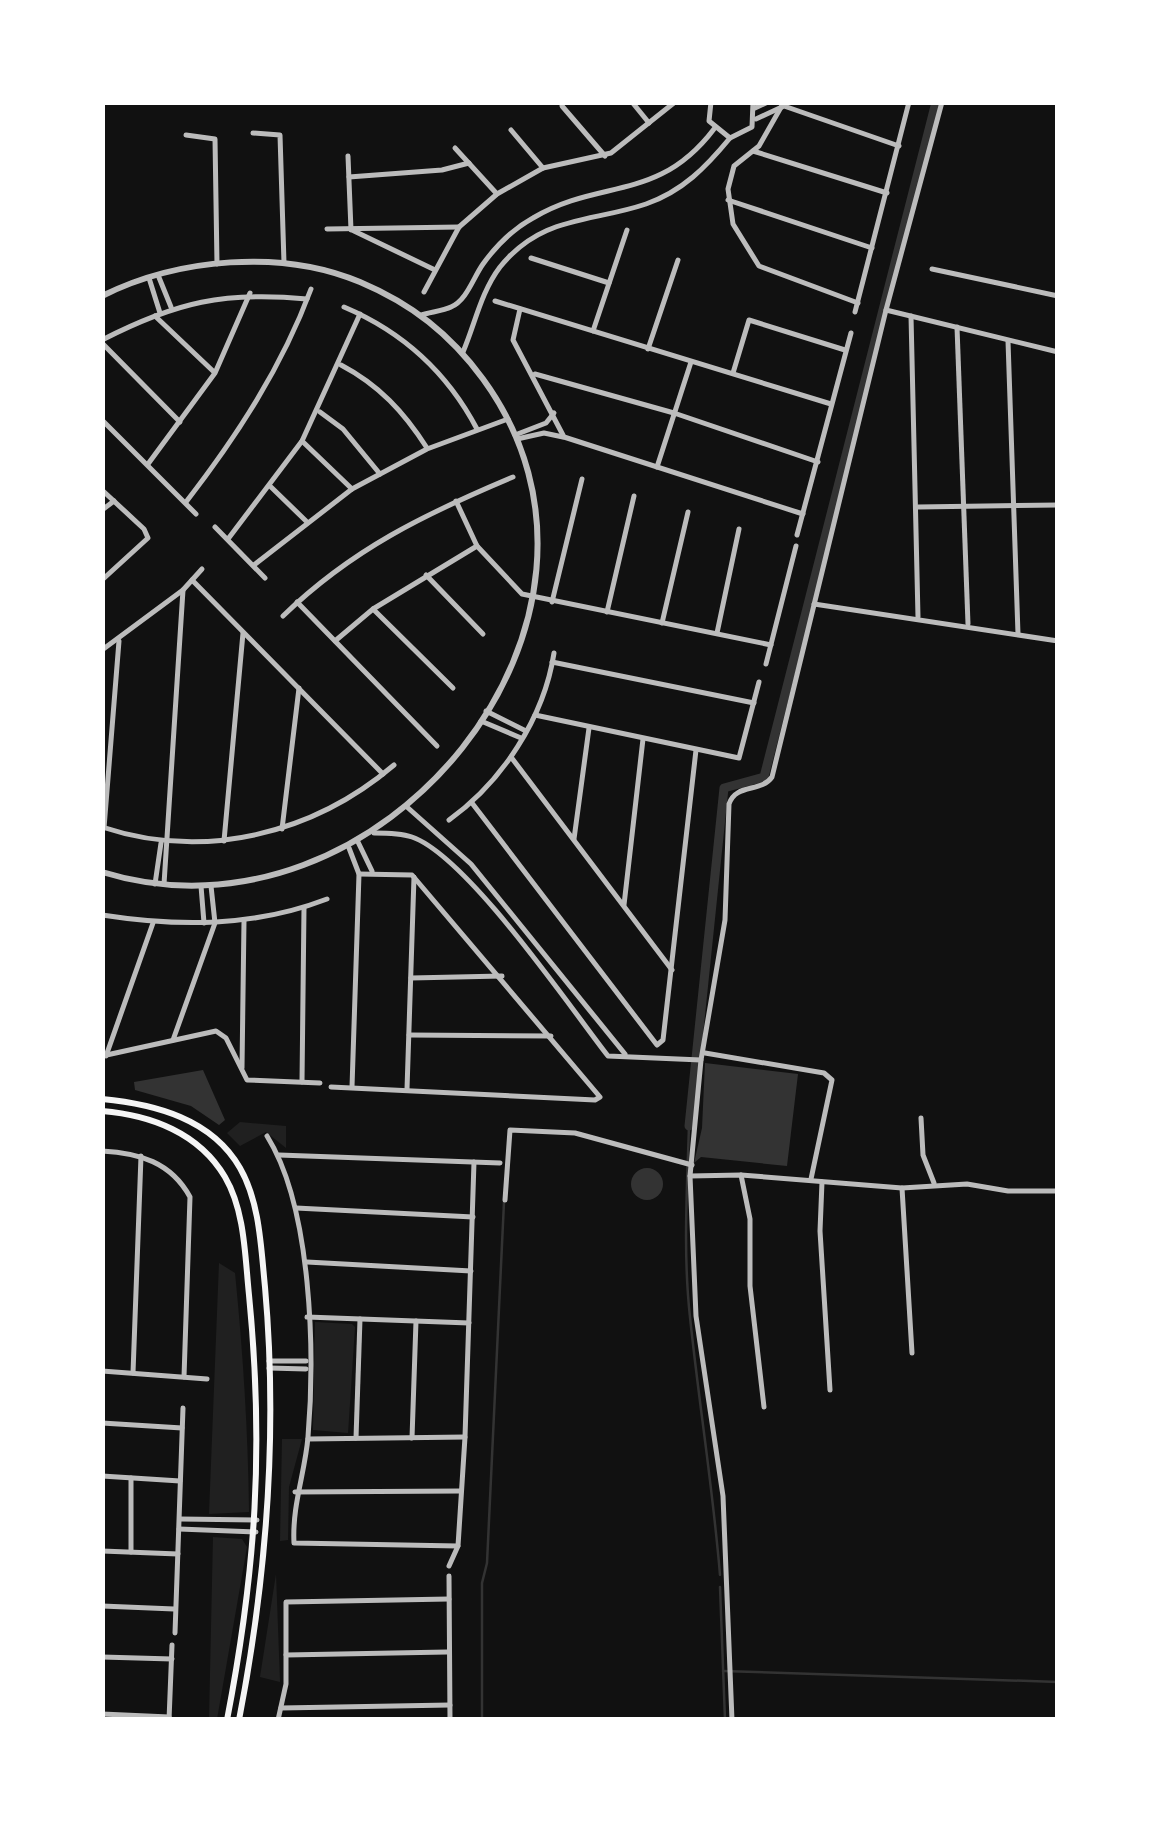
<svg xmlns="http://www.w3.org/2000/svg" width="1160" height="1822" font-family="'Archivo Narrow',sans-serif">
<rect width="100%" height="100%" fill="#111"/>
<g fill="#202020">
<path d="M240,1122l46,4v22l-20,-16 -26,14 -13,-13z"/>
<path d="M219,1263l16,10c8,80 13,158 14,239l-40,2z"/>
<path d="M315,1322l37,2 3,3 -7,106 -35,-3z"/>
<path d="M282,1439h20l-13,48 -1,53 -8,1z"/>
<path d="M213,1537l29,2 5,8 -30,172 -8,1z"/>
<path d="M276,1574l4,108 -20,-5z"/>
</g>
<g fill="#333">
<path d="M705,1063l93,11 -11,92 -86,-9 -7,6 8,-35z"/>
<path d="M203,1070l22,50 -6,5 -28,-19 -56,-16 -1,-8z"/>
<circle cx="647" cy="1184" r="16"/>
</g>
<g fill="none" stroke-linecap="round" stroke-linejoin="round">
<g stroke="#333" stroke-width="2.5">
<path d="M689,1126c-2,64 -6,128 1,191 9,87 23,172 30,258"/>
<path d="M720,1587l5,133"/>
<path d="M723,1671l335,11"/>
<path d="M482,1720v-137l5,-20 17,-361"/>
</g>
<path stroke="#333" stroke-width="9" d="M689,1126l35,-338 40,-11 172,-675"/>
<g stroke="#bcbcbc" stroke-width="5">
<path d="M632,102l17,21"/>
<path d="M711,102l-2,19 21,17 22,-11 1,-25"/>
<path d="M784,102l-25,44 -25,20 -6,23 5,35 26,42 99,37"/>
<path d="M562,106l43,50"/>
<path d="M755,108l13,-6"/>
<path d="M756,119l28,-13 115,40"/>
<path d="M511,130l32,38"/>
<path d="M253,133l27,2 4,128"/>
<path d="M186,135l29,4 2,125"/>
<path d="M455,148l42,46"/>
<path d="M753,151l134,42"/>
<path d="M348,156l3,74"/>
<path d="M349,177l93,-7 27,-7"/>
<path d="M728,200l144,48"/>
<path d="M327,229l132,-2"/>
<path d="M354,231l79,38"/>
<path d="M531,258l78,25"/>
<path d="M932,269l126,27"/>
<path d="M158,275l13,32"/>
<path d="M149,278l11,35"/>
<path d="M424,292l35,-65 38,-33 46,-26 68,-15 64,-51"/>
<path d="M495,301l336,103"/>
<path d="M344,307c59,25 103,65 133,122"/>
<path d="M520,309l-7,31 51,97 239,77"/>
<path d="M886,310l172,42"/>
<path d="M855,312l54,-210"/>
<path d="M421,315c9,-3 22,-4 30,-8 16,-7 22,-29 32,-43 13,-18 30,-35 50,-46 67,-40 125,-15 181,-89"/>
<path d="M155,316l59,56"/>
<path d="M911,316l7,301"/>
<path d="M957,327l11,297"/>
<path d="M593,331l34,-101"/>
<path d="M102,340c74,-38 123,-49 205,-41"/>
<path d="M1008,341l10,293"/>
<path d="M102,343l78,79"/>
<path d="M648,349l30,-89"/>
<path d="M463,352c12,-28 18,-60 37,-85 42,-52 90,-44 146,-63 37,-13 60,-37 84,-66"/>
<path d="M341,365c38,20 63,47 86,83"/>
<path d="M733,373l16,-53 96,30"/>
<path d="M535,374l139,39 144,49"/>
<path d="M320,412l23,17 37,45"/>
<path d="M102,420l94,94"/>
<path d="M515,435l31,-12 8,-10"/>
<path d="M517,439l27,-6 19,4"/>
<path d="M302,441l50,48"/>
<path d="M148,464l67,-91 35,-80"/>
<path d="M657,467l34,-105"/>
<path d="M271,487l35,34"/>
<path d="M102,490l42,39 4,9 -46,42"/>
<path d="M456,501l21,45 45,48 249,51"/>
<path d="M186,502c51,-66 96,-135 125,-213"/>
<path d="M918,507l140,-2"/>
<path d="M102,510l12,-9"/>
<path d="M215,527l50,51"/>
<path d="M797,535l54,-202"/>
<path d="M228,539l74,-98 58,-127"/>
<path d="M254,565l98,-76 75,-40 81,-30"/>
<path d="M426,575l57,59"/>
<path d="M192,580l191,194"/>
<path d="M297,602l140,144"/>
<path d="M552,602l30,-123"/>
<path d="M814,604l244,37"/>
<path d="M373,609l80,79"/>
<path d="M607,612l27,-116"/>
<path d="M283,616c69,-67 142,-102 230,-139"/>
<path d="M662,623l26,-111"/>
<path d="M717,633l22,-104"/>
<path d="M335,641l38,-32 104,-63"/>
<path d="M102,650l81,-60 19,-21"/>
<path d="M552,662l202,41"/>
<path d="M766,664l30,-118"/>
<path d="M486,711l40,20"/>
<path d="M535,715l204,43 20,-76"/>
<path d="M481,721l40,17"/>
<path d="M511,757l161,213"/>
<path d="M472,803l185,242 6,-5 33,-290"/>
<path d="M407,807l64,57 154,190"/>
<path d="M449,820c53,-38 95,-102 105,-167"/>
<path d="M102,827c102,34 211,7 292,-62"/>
<path d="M104,828l15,-187"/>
<path d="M282,829l17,-141"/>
<path d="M374,833c12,0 26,0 38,4 55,19 157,169 196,219l93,4"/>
<path d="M574,839l15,-111"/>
<path d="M224,841l19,-208"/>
<path d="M358,842l14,29"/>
<path d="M349,848l10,26 -7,213"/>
<path d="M155,884l6,-41"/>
<path d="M164,884l19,-294"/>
<path d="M201,886l3,37"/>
<path d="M624,905l19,-166"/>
<path d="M102,915c77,12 152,12 225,-16"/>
<path d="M411,978l91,-2"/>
<path d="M409,1035l142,1"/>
<path d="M173,1040l42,-117 -4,-37"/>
<path d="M705,1053l119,20 8,7 -21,99"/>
<path d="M102,1056l114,-25 10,7 21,42 73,3"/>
<path d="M106,1056l47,-133"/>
<path d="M242,1068l2,-147"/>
<path d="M302,1082l2,-174"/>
<path d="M331,1087l264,13 5,-3 -188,-222 -53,-1"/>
<path d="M407,1089l7,-212"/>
<path d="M921,1118l2,37 11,28"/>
<path d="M267,1136c45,72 48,217 41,301 -3,36 -16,68 -14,106l164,3"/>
<path d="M102,1151c37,2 69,11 88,46l-6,180"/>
<path d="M279,1155l221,8"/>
<path d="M741,1175l9,44v67l14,121"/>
<path d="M690,1176l51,-1 161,13 65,-4 41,7h50"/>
<path d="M822,1182l-2,49 10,159"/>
<path d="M902,1188l10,165"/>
<path d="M505,1200l5,-70 65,3 117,32"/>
<path d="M296,1208l177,9"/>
<path d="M307,1262l164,9"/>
<path d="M307,1317l162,6"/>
<path d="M269,1361h37"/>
<path d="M269,1368l37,1"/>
<path d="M102,1371l105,8"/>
<path d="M133,1373l8,-217"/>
<path d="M102,1423l80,5"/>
<path d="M356,1438l4,-119"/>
<path d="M412,1438l4,-117"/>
<path d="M308,1439l157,-2"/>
<path d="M102,1476l78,5"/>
<path d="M295,1492l166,-1"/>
<path d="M180,1519l77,1"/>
<path d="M179,1529l77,3"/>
<path d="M102,1551l76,3"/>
<path d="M131,1552v-74"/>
<path d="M449,1566l9,-20 7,-109 9,-275"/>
<path d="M449,1576l1,144"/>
<path d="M102,1606l72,3"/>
<path d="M175,1633l8,-225"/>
<path d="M286,1655l161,-3"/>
<path d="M102,1657l70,2"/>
<path d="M281,1708l169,-3"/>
<path d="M102,1714l67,3"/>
<path d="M169,1720l3,-75"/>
<path d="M278,1720l8,-36v-82l163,-3"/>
<path d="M732,1720l-9,-224 -27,-180 -6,-140 11,-116 24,-140 4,-116c7,-21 32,-11 43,-27l114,-467 56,-208"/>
</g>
<path stroke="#bcbcbc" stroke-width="6" d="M102,296c76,-38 180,-47 258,-14 52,22 90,52 123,97 175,240 -103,579 -381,493"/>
<g stroke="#f5f5f5" stroke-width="6">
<path d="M102,1099c53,5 110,20 138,69 20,35 21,80 25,119 13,146 2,289 -26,433"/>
<path d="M102,1111c49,4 97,22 123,66 20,34 20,80 24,118 15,152 7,275 -22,425"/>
</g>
</g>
<rect width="1160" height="1822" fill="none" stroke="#ffffff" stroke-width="210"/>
</svg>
